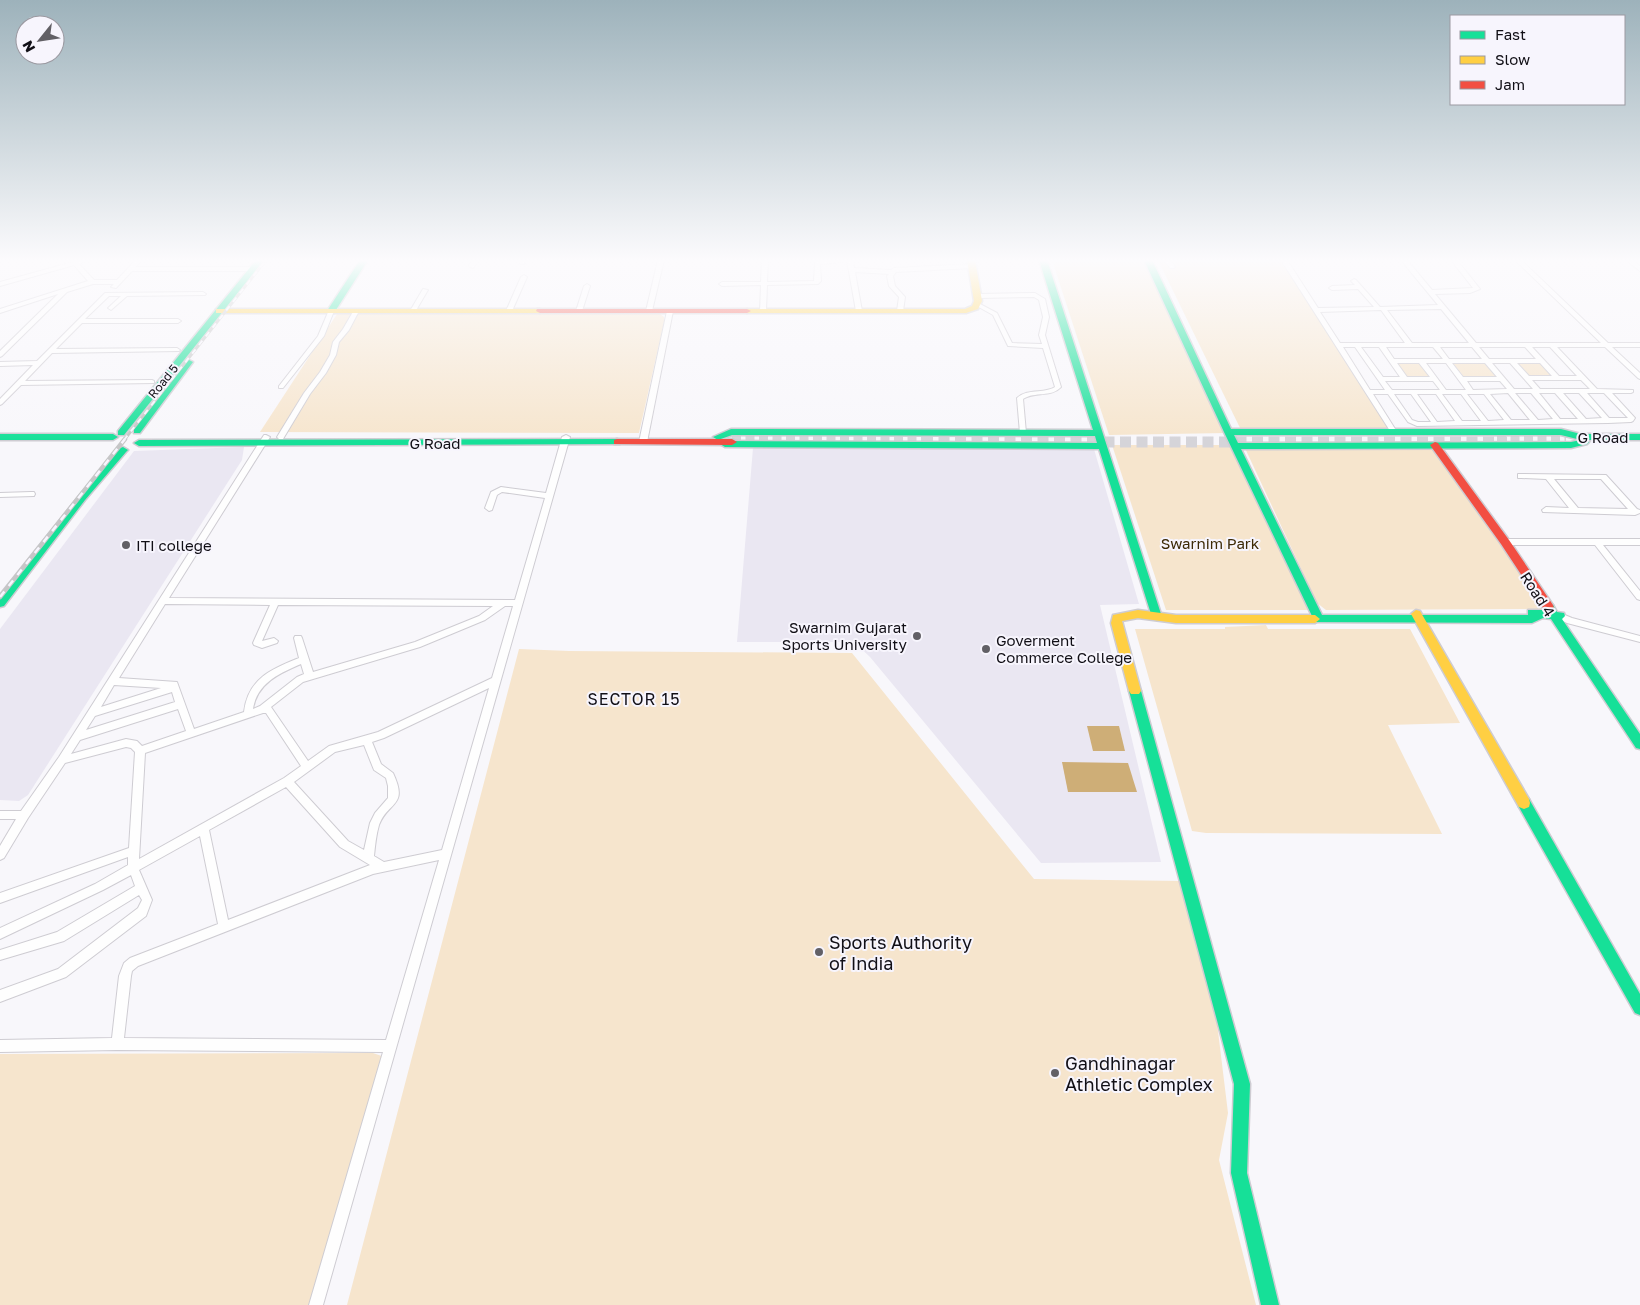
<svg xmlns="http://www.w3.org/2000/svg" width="1640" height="1305" font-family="'Golos Text',sans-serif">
<rect width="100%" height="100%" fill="#f8f7fb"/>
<g fill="#eae7f2">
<path d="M244,447l-2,13 -214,335 -9,6 -19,-1v-171l134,-178z"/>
<path d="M915,447l179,2 45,155 -39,1 61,257 -120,1 -171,-206 -16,-15h-117l16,-194z"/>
</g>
<g fill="#f6e5cd">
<path d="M1052,260h93l82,173 -118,2z"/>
<path d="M1158,260h124l111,173 -151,-1z"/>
<path d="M337,314h323l4,3v5l-25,111 -379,-1z"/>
<path d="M1396,362h23l12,15h-24z"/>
<path d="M1452,362h32l13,15h-33z"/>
<path d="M1516,362l25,1 13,14h-26z"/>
<path d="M1424,444l17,12 104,153 -219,1 -9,-7 -73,-157z"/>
<path d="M1112,445h120l77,165h-143z"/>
<path d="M1266,625l2,4h142l50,94 -72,2 54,109 -236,-1 -14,-2 -57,-202h90v-2z"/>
<path d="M519,649l50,2 283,2 182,226 147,2 36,142 11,90 -9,47 37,145h-909z"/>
<path d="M373,1053l17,6 -71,246h-319v-251z"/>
</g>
<g fill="#ceae77">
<path d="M1087,726h32l6,25h-32z"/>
<path d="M1062,762l66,1 9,29h-69z"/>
</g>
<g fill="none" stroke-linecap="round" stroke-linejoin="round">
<g stroke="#d5d4d9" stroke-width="9" stroke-dasharray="9 4.5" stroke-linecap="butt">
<path d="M732,437h200"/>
<path d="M1497,437h69"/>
</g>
<path stroke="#d5d4d9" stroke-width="11" stroke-dasharray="11 5.5" stroke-linecap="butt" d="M922,442h585"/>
<defs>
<g id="street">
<path d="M80,260h8l-9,4 15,16h23l19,-20h6l-7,7h118l3,2 -3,2h-121l-16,17 -5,-1 3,-3h-21l-26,8 -65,64 -2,1v-6l58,-57 -58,19v-4l88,-28 -14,-16 -74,21v-4z"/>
<path d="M472,260h6l-4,7 -2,1 -3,-2z"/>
<path d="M520,260h6l-2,4h-4z"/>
<path d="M658,260h6l-12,51 -3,2 -3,-2z"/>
<path d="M762,260h6l-1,22 47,-1 1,-19 16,-2h15l-3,2 -23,2 1,17 -3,3 -51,1 -1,26 -3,2 -3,-2 1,-26 -39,1 -3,-2 3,-2h39z"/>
<path d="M847,260h6l1,8 37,2 3,-2 78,-4 3,2 -3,2 -76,4 -3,4 2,10 10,11 -2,14 -3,2 -3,-2 2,-14 -10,-11 -2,-10 2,-2 -34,-2 7,39 -3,2 -3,-2z"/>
<path d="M1165,260h6l4,7 -1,1h-4z"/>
<path d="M1281,260h6l31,48 56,-1 -16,-18 -26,1 -3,-2 3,-2 23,-1 -4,-4 3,-2 2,1 24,27 58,-2 -37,-45h6l25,30 41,-2 -22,-28h6l23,29 -10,4 -35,1 41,49h125l-86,-83h6l87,83h32v4h-28l28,26v6l-2,-1 -33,-31h-48l40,42 36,1v2l-2,1h-19l23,25 -2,3 -2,1 -23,1 -191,3 -9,-4 -20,-28h-15l24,38 -3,2h-2zM1441,309l28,34h-57l-25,-33zM1381,310l24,33h-65l-20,-31zM1343,347h12l30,43h-15zM1361,347h18l21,30h-17zM1386,347h47l10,12h-49zM1440,347h32l10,12h-33zM1479,347h46l11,12h-47zM1532,347h18l27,29h-18zM1397,363h22l11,14h-23zM1426,363h20l20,27h-20zM1452,363h33l12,14h-34zM1492,363h18l23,26h-19zM1517,363h23l12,13h-23zM1532,380h49l9,9h-50zM1385,381h48l7,9h-48zM1467,381h33l7,8 -34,1zM1508,393l22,27h-19l-21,-26zM1515,393h16l22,26 -15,1zM1539,393h16l23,26h-18zM1563,393h16l23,25 -16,1zM1587,393h17l24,25h-19zM1394,394h17l20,28h-13l-6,-2zM1417,394h19l19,27 -18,1zM1442,394h19l20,27h-19zM1467,394h17l20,26 -16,1z"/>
<path d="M1626,260h6l8,6v5z"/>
<path d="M524,275l3,2 -15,34 -5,1 -1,-1 15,-34z"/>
<path d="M587,284l3,2 -8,25 -5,1 -1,-1 8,-25z"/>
<path d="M423,289l5,1 -13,22h-4l-1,-1z"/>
<path d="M203,292l3,2 -1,1 -78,1 -16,14 -3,-2 13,-12h-12l-24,23h93l3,2 -3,2h-96l-26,26 121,-1 3,2 -1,1 -127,2 -27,28 127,-1 2,1v2l-133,2 -19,19 -2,1v-6l33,-34 -33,1v-4l37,-1 68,-68z"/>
<path d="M1035,293l10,6 4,18 -4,18 16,52c-10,11 -26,4 -38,12l3,34 -3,2 -3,-2 -3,-35c11,-10 26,-4 38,-11l-12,-39 -35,-2 -15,-31 -18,-10 5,-1 17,9 15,30 30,1 -3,-9 4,-18 -4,-17 -5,-3 -56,1 -3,-2 3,-2z"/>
<path d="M670,309l3,2 -26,131 -4,2 -4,-2 28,-131z"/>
<path d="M329,310l5,1 -10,25 -41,52h-4v-2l39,-50z"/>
<path d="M354,310l5,1 -10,19 -10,12 -3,13 -10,18 -16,21 -27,45h-4l-2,-2 27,-44 16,-21 10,-17 3,-13 10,-13z"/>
<path d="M264,435h2l4,2 -101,161 346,2 30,-102 -43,-6 -5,3 -5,15 -3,1 -4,-3 6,-16 10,-5 45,6 16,-56 4,-2 4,2 -247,868h-14l74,-253 -266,-2 -117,2v-12l112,-2 7,-62 5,-13 6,-5 88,-34 -18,-88 -61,34 13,30 -6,16 -80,61 -66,25v-12l58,-21 80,-61 4,-8 -3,-5 -75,46 -64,19v-10l57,-18 78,-46 -4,-11 -28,15 -103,49v-11l95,-44 33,-19v-8l-128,46v-10l129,-45 6,-96 -4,-4 -5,-1 -61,16 -37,55 -24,40 -4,2v-14l16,-27h-16v-8h21l38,-54zM165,604l105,1 -17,38 1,2 8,3 15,-5 1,-2 -4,-3 -12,3 16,-36 215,1 -14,10 -64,26 -102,30 -11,-34 -1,-2h-6l-1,2 5,20c-28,11 -51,21 -55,54l-50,17 -17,-47 -58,-4zM505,606h8l-21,72 -114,54 -49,14 -21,15 -37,-54 32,-25 117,-35 65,-27zM301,664l3,10 -7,3 -37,29 -7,3c4,-26 27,-36 48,-45zM114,685l47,3 -60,19zM489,688l-47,162 -58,12 -10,-6c1,-10 2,-21 5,-31 9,-24 30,-18 14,-52l-12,-9 -9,-22 12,-4zM172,692l3,10 -89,28 9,-14zM178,709l8,22 -44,15 -5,-5 -11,-2 -55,15 9,-14zM263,713h3l35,53 -17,12 -145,81 6,-106zM364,745l10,25 12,8 2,8v12l-13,15 -5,10 -6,27 -16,-9 -54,-59 41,-30zM286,787l54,60 30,18 -142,55 -19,-90zM439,860l-53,180 -262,-2 7,-62 1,-5 6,-5 235,-92z"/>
<path d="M1518,474l88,1 31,34 3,1v3l-5,2 -92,-3 -1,-2 4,-3 23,1 -23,-29 -25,-1h-3zM1554,479h47l27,30 -50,-1z"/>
<path d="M31,492h3l1,2 -1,2 -34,1v-4z"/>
<path d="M1505,539h135v6h-37l37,46v9l-3,-1 -42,-54h-90l-4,-3z"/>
<path d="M1560,613l12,5 68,18v6l-73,-19 -10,-5 -1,-2 1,-2z"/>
</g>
<g id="fast">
<path d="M256,260h8l-140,175h-6v-4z"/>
<path d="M360,260h8l-34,53h-6l-1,-2z"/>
<path d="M1039,260h8l114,354 -1,3h-8l-1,-3 -52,-165 -374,-2 -5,-3 5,-3 372,2 -2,-7 -363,-1 -14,5 -5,-3 18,-8 362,1z"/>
<path d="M1144,260h8l79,169h330l20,5h59v6h-54l3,2 -2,2 -16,4 -330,1 81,166h206v-5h17l-1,-2 1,-3h8l4,7 7,1 1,3 -3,3 78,115v15l-4,-1 -85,-129 -8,-1 -11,5 -221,-1 -1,-3 2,-3 -88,-184zM1234,435h327l20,5 -10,2 -333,1z"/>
<path d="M186,360h3l4,2 -53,71h-6v-4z"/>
<path d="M0,434h113l5,3 -5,3h-113z"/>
<path d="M617,439l3,1v4l-481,2 -5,-3 5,-3z"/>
<path d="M123,447l5,3 -2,2 -41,48 -81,106 -4,1v-12l79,-99 41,-48z"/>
<path d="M1135,686l4,2 2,3 109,393 -3,89 32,132h-18l-30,-132 3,-89 -105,-393 2,-3z"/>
<path d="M1524,797l5,2 111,195v21l-5,-2 -116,-206 -1,-4 1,-4z"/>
</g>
<g id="slow">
<path d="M967,260h8l7,41 -4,8 -12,4h-219l-4,-2 4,-2h218l7,-3 2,-5z"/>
<path d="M216,309h324l4,2 -4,2h-324z"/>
<path d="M1138,610l38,5h139l5,4 -5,4h-139l-38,-5 -16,3 19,70 -2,3h-8l-2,-3 -18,-68 2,-8z"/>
<path d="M1416,610l4,1 109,188 1,4 -1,4 -5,2 -5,-2 -108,-193z"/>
</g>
<g id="jam">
<path d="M537,309h210l4,2 -4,2h-207l-4,-2z"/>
<path d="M617,439h115l5,3 -5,3 -118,-1v-4z"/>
<path d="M1435,442l3,1 71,97 44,65 1,3 -1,3h-8l-44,-67 -71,-99z"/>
</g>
</defs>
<use href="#street" stroke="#ceccd2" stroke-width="2"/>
<use href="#fast" stroke="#ceccd2" stroke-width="3"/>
<use href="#slow" stroke="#ceccd2" stroke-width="3"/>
<use href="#jam" stroke="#ceccd2" stroke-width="3"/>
<use href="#street" fill="#fefefe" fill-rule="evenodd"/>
<use href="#fast" fill="#16e098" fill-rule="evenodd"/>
<use href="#slow" fill="#ffcf43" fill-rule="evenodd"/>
<use href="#jam" fill="#f24e42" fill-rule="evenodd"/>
<defs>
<path id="rail-far1" d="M124,440l142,-180"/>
<path id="rail" d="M0,597l125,-158"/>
</defs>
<use href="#rail-far1" stroke="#c6c6c7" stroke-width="3"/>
<use href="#rail" stroke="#c6c6c7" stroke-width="4.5"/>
<use href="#rail-far1" stroke="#f7f5fd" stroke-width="2" stroke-dasharray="5.5" stroke-linecap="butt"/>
<use href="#rail" stroke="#f7f5fd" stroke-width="2.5" stroke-dasharray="7" stroke-linecap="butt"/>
</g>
<linearGradient id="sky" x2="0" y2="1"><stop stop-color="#9db2bb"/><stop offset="0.59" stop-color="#fcfbfd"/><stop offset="1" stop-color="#fcfbfd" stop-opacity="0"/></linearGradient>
<rect width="1640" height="442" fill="url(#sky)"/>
<g fill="#626066" stroke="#f7f5fd" stroke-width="2">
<circle cx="126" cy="545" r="5"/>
<circle cx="917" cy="636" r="5"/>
<circle cx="986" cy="649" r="5"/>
<circle cx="819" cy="952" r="5"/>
<circle cx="1055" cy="1073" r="5"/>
</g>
<g text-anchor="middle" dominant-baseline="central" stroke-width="4" stroke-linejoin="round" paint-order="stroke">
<g font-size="12" fill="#110f16" stroke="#f7f5fd">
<text transform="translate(163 381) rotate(-51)">Road 5</text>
</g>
<g font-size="15" fill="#110f16" stroke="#f7f5fd">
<text x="1603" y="437">G Road</text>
<text x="435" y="443">G Road</text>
<text transform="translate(1538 594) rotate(57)">Road 4</text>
</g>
<g font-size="15" fill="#3d2a06" stroke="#f7f5fd">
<text x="1210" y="543">Swarnim Park</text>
</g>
<g font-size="15" fill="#110f16" stroke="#f7f5fd" text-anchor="start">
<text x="136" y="545">ITI college</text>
<text x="907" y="627" text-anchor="end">Swarnim Gujarat<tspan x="907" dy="17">Sports University</tspan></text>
<text x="996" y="640">Goverment<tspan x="996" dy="17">Commerce College</tspan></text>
</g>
<g font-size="16" letter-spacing="1" fill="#110f16" stroke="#f7f5fd">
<text x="634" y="699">SECTOR 15</text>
</g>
<g font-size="18" fill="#110f16" stroke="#f7f5fd" text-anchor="start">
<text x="829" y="942">Sports Authority<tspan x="829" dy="21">of India</tspan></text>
<text x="1065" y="1063">Gandhinagar<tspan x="1065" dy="21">Athletic Complex</tspan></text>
</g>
</g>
<rect x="1450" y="15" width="175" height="90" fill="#f7f5fd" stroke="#9b99a1"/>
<rect x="1460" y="31" width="25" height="8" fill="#16e098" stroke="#9b99a1"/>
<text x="1495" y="40" font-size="15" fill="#110f16">Fast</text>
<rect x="1460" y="56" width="25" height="8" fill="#ffcf43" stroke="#9b99a1"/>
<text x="1495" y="65" font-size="15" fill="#110f16">Slow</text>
<rect x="1460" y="81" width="25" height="8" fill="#f24e42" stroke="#9b99a1"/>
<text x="1495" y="90" font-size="15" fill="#110f16">Jam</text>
<g transform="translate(40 40) rotate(240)"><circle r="24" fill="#f7f5fd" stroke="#9b99a1"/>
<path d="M0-4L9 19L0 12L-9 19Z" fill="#626066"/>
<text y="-8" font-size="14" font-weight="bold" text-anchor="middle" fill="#110f16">N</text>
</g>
</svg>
